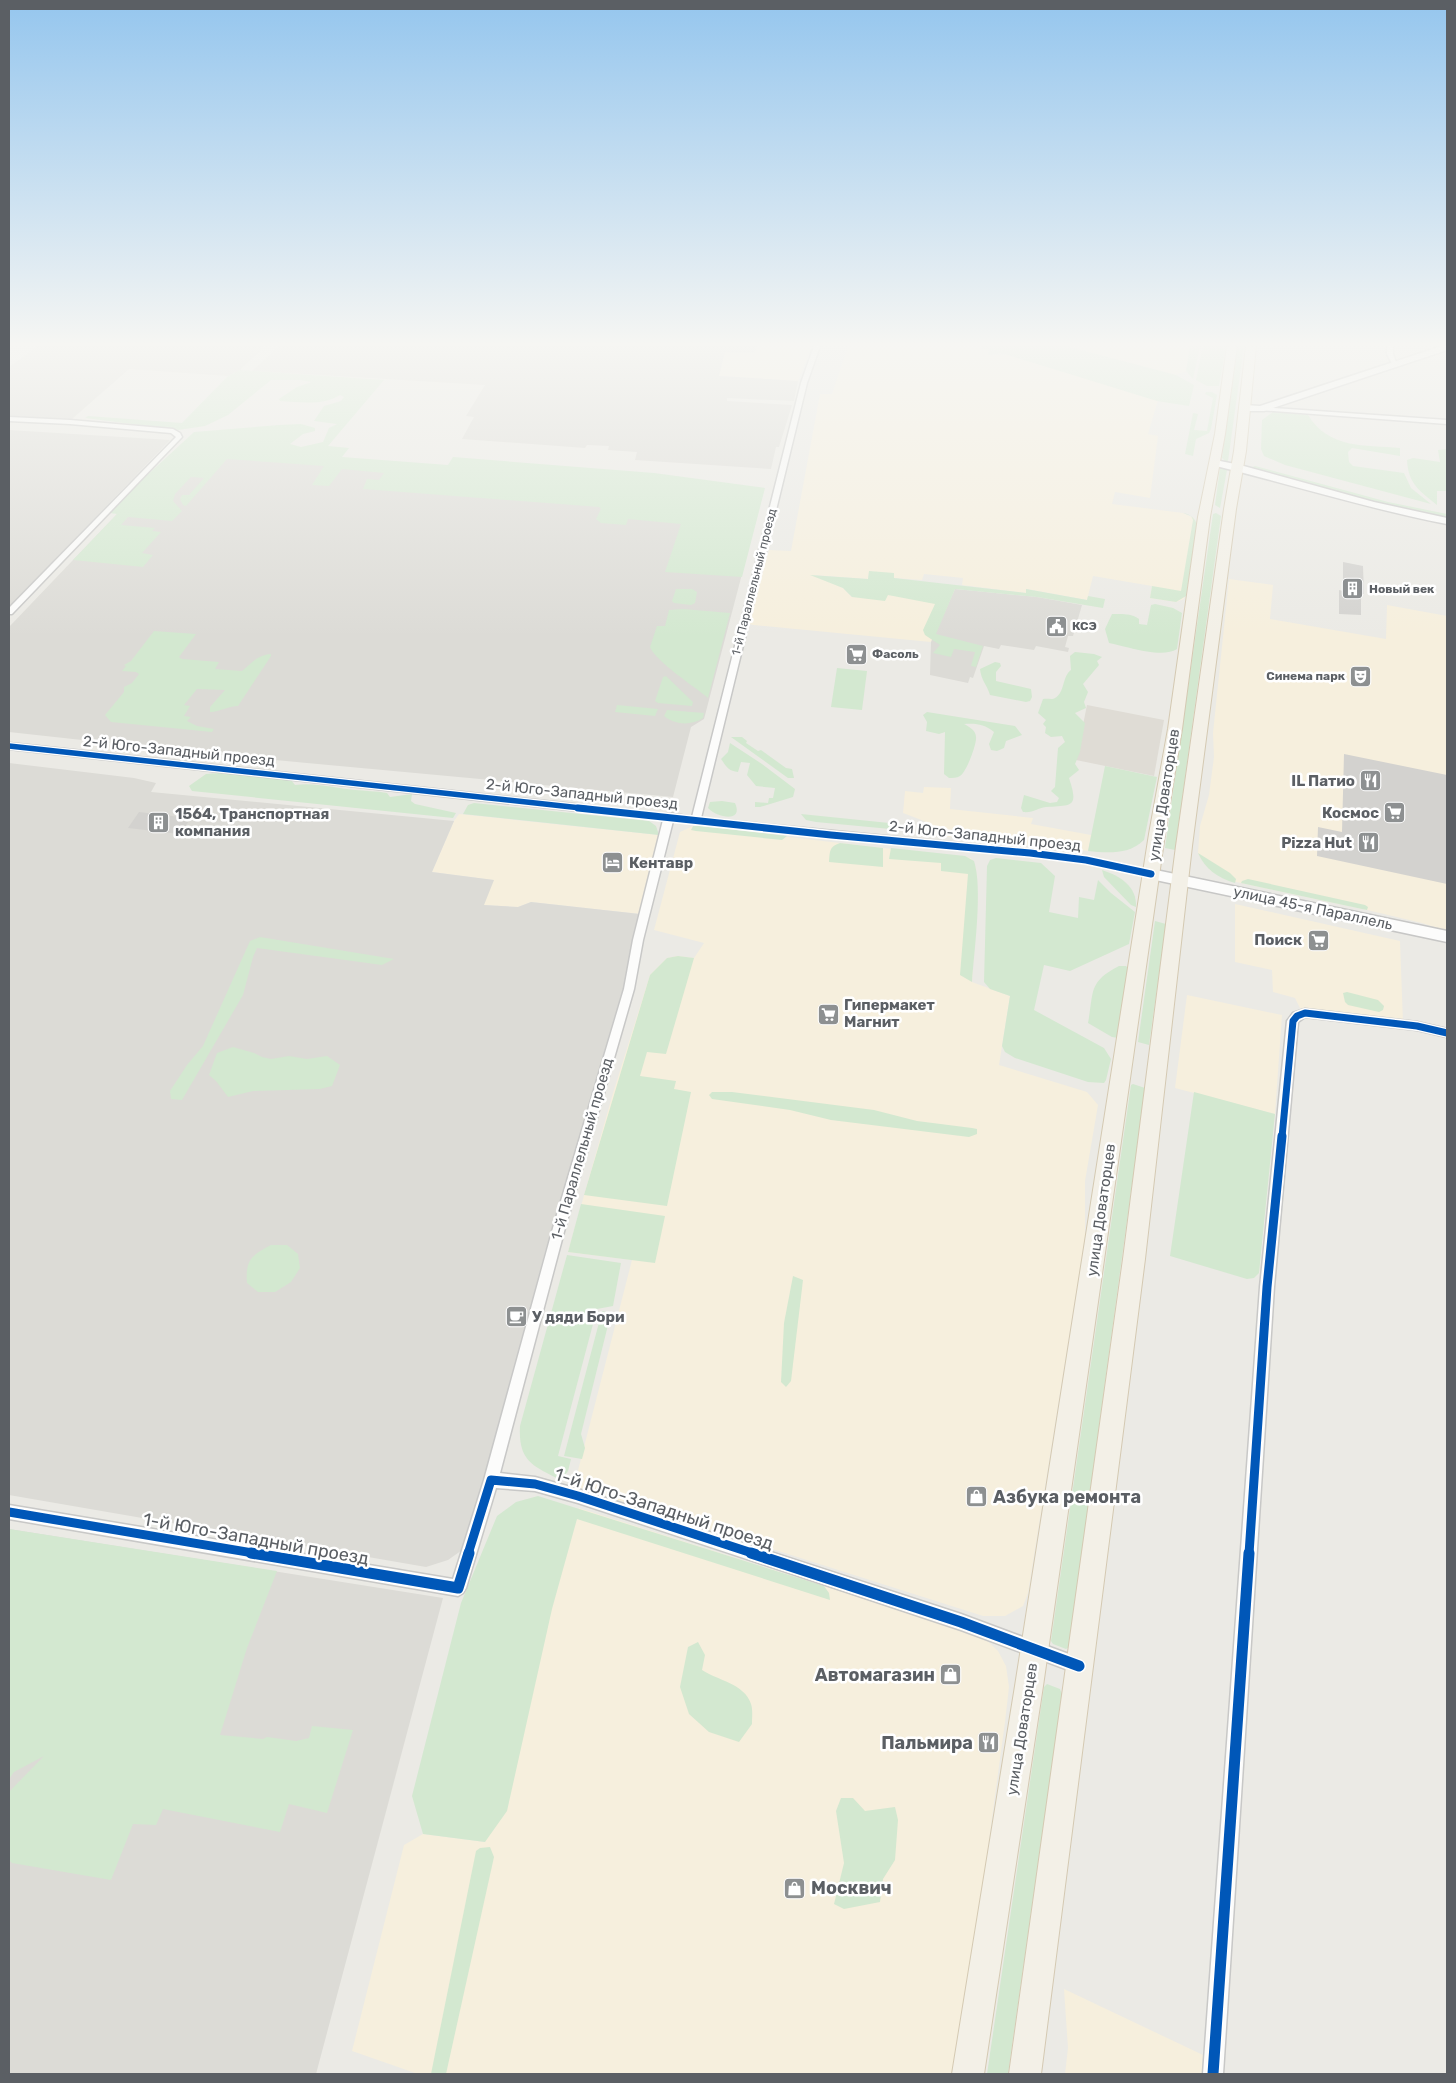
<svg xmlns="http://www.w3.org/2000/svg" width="1456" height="2083" font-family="Rubik,sans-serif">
<rect width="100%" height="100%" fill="#ebeae5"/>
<g fill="#f6efdd">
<path d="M757,346h55l-14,35 -79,-5 6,-24 29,1z"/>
<path d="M848,346h146h-11l-1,2 7,1 -1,6h20l150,45 -10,34 10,2 -8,62 -35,-6 -3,12 71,9 11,5 3,8 -13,73 -8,3 -26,-4 2,-12 -59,-10 -6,24 -60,-11 -1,4 -64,-8 1,-7 -39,-4 -2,6 -28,-2v-4l-25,-2 -1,7 -55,-4 30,13 9,9 37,-4 60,12 -18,37 -178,-17 -6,-2 22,-73 22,1 29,-157h12z"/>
<path d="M1066,346h124l-4,25 -10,4z"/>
<path d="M1229,579l44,6 -3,34 116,20 1,-34 60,11v315l-25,-8 -55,-13 -140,-30 -17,-10 -9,-11 -3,-6 2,-27 9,-31 5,-38 -1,-24z"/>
<path d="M924,787l27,1 -1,21 83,9 -2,6 60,11 -3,16 -148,-15 -16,-15 -21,-8 2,-22 18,2z"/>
<path d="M459,814l200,21 -19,79 -109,-12 -13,5 -35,-2 10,-25 -61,-8 22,-51z"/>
<path d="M693,826l278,32 5,10 1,28 -5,86 38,14 -11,69 88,27 11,13 -13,76v55l-57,357 -5,13 -18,10h-22l-409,-130 58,-226 -64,-8 45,-159 37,-118 17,-17 11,-2 16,2 10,-15 -50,-13 26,-98z"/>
<path d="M1235,904l165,37 3,82 -103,-15 -5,-10 -22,-6 -1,-22 -37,-8z"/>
<path d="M1187,995l95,20 -7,99 -100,-26z"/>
<path d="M579,1508l245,78 154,46 20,19 8,15 3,21 -4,35 -29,214 -24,138h-534l-66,-23 52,-206 19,-11 62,8z"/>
<path d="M1064,1989l139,66 -1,19h-137l3,-26z"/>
</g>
<g fill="#dcdbd6">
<path d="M38,346h227l-25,24 -12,6 -99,-7 -57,50 -63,-2v-50z"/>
<path d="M279,346h478l-2,7 -30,-1 -6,24 79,5 -4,20 -67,-3v3l65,4 -13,42h-3l-5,22 -136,-9 2,-8 -29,-2 1,-4 -22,-1 -2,3 -123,-9 12,-22 -8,-1 19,-31 -233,-14z"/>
<path d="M9,430l161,10 -161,167z"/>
<path d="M182,446l582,44 -60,229 -13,8 -18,70 -463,-43 -201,-22v-105z"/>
<path d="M955,589l82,8 45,8 -9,31h-5l-3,11 4,1 -1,4 -32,-6 -2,4 -33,-5 -2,4 -15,-3 -11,32 -3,-1 -2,6 -38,-8 1,-33z"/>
<path d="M9,763l125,15 22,5 -5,9 303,29 -22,51 62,8 -10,25 34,2 13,-5 109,12 -13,61 -82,277 -60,229 -20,67 -17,12 -22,7 -417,-72z"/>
<path d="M9,1529l434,69 -127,476h-307z"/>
</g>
<path fill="#dfdcd5" d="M1087,705l77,15 -10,56 -78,-16z"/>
<g fill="#d3e8d0">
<path d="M982,346h84l110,29 18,10 -5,21 -32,-5 -149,-46 -7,-2 -13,2 1,-6h-7z"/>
<path d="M1190,346h10l-7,33 -7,-8z"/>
<path d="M1203,346h23l-7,40h-12l-11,-6z"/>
<path d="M1238,346h6l-16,115 -2,1 -4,-4z"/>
<path d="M240,370l144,10 -56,66 21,2 -7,9 106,8 5,-8 201,16 111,15 -23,89 -77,-5 16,-48 -53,-5 -2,6 -25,-2 -5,-4 5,-10 -2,-2 -236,-18 4,-10 12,1 5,-7 -42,-4 -13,17 -17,-1 12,-19 -97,-7 -41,47 -3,-1 -3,-6 2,-4h7l15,-17 -13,-1 -16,17 -2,7 9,10 -10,10 -44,-4 -7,8 34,3 -3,3 9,1 -19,21 11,2 -10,12 -70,-7 44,-46 -7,-1 22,-24 62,-57 85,-7 22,-1 14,4v3l-12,3 -13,10 11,3 22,-5 6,-14 8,-4 -23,-3 10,-15 17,-5 3,-4 -4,-2c-17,11 -40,7 -60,6l-1,-2 18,-12 15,-5 -12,-2h-29l-43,35 -23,11 -27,4 -93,-12 3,-2 94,7 46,-47z"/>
<path d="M1206,392h6l5,3 -6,34 -2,4 -13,6 -3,17 -8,-2 8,-41 5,1 -4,16 13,1 6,-33 -8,-4z"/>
<path d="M1273,412l35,3c21,34 56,30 92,33v8l-48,-8 -4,4 1,10 4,4 51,7 7,15 20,16 -146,-39 -21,-9 -3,-7 1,-29z"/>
<path d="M1447,449v42h-10v14c-17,-14 -29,-21 -30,-45l6,-2 27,4 -2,-12z"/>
<path d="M1255,466l133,36 59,12v5l-60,-13 -134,-37 -1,-2z"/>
<path d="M1220,468l7,2 -7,38 -5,-3z"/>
<path d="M1183,513c7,1 13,5 14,13l-11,70 -10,6 -26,-4 2,-12 29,5 12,-71 -2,-4z"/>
<path d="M1216,513l5,3 -46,334 -10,-2 48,-334z"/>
<path d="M869,571l25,2v5l132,15v-4l61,11 1,-4 17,3 -2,9 -66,-11 -82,-8 -19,45 47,12 -7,21 -5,-1 4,-14 -21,-3 -3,8 -18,-4 7,-8 -15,-10 -2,-5 12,-26 -47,-9 -3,6 -33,-4 -9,-9 -33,-13 58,4z"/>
<path d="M676,589h16l5,3 -2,11 -4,2 -17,-2 -2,-2z"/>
<path d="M1155,604l18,4 9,5 -5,36c-15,10 -52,-3 -68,-6l-4,-14 7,-15c10,0 19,-1 27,5v5l8,1 4,-20z"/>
<path d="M683,609l47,4 -22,85c-14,-12 -52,-36 -58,-51l7,-21h8l4,-16z"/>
<path d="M154,631l42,3 -17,23 3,2 37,3 -4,7 27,2c10,-8 15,-16 29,-17v2l-33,50c-10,0 -18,6 -28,6v-5l15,-17 -28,-1 -13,16 6,1 -6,10 7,1 -4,4 10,5 17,3 -2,3 -101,-10 -6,-7 19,-23v-5l8,-4 7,-9 -3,-2 -14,-1 4,-5 -2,-1 7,-4z"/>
<path d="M1075,652l19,2 8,3 -5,4 2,4 -16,19 5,8 -4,10 2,6 -11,5 10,10 -5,29 -5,12 4,6 -10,8c10,30 3,27 -23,29 -9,1 -12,6 -23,5l-2,-4 3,-13 26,8 7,-1 2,-4 -8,-7 4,-4 3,-39 7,-6 -3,-6 -11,1 -6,-4 1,-6 -3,-3 3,-4 -8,-7 5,-14c5,-1 9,1 12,-1 10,-5 7,-22 16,-28l-1,-14z"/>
<path d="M995,662l5,1 1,3 -5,6v9l35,8 1,8 -2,4 -4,1 -36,-7c-3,-10 -9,-15 -10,-26z"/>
<path d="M837,668l30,3 -5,39 -31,-3z"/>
<path d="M666,676l27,26 -1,4 -34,-3 -3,-2 8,-24z"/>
<path d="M617,705l41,4 -3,7 -40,-4z"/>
<path d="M667,710l37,3 -1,5c-12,8 -28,7 -39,-2z"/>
<path d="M927,712l88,14 7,9 -16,6 -2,7 -7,3 -6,-1 -2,-6 5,-12c-10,-8 -18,-9 -30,-8 4,2 12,6 12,13 1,7 -10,36 -16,39 -3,2 -8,2 -11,2l-5,-4 1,-42 -6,2 -13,-3 1,-9 -4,-7z"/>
<path d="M731,737h11l5,4 -1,2 12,8 3,-1 25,18 6,1 2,9h-6z"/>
<path d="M730,743l32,21 33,25 -2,8 -33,10h-5v-5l13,1 1,-5h4l2,-10 -19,-2 -9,-11 3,-12 -9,-1 -3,10c-10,-1 -12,-6 -17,-13l7,-7z"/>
<path d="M1105,766l52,11 -13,63c-15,15 -37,13 -56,11z"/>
<path d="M219,773l72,7 4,5c19,-3 40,3 60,5 10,1 21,1 32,3l3,4 22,-3 -1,7 4,3 41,9 -3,5 -261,-27 -3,-5 17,-12z"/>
<path d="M722,801l13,2c9,20 -18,15 -27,5l2,-6z"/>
<path d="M474,803l175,18 7,5 3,9 -196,-21 5,-9z"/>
<path d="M801,814l98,10 3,1 -1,5 -85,-8 -10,-2z"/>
<path d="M693,826h9l85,10 -5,4 -86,-9 -5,-1z"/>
<path d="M840,843l43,5v19l-54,-5c1,-11 0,-15 11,-19z"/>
<path d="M891,848l74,8 9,5c9,27 0,91 -2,121l-12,-7 8,-101 -27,-3v-8l-52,-4z"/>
<path d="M1198,853l32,20 6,6 -1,4c-17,-5 -30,-14 -37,-30z"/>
<path d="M996,858l45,5 14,13 -6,36 29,6 1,-21 15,3 4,-20 13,13 24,19 -6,32 -59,27 -26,-6 -10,45 70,38 7,11 -5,21 -2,3 -16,-1 -73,-24 -10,-6 -3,-6 8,-50 -20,-7 -6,-7 3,-116 3,-6z"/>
<path d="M1102,870c18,6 35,16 34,37l-5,-2 -27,-28z"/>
<path d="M1248,879l117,26 3,2 -1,3 -5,-1 -121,-26 1,-2z"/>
<path d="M1155,921l11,3 -17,121 -11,-3z"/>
<path d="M260,937l134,22 -12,6 -125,-17 -4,9 -10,38 -61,105 -11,-1 -1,-8 17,-26 16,-19 47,-105z"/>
<path d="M678,956l16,2 -28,96 -19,-2 -7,24 36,5 -2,8 17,3 -24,114 -83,-11 66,-220 17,-17z"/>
<path d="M1119,966h7l3,3 -10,69 -7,-1 -24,-14c6,-32 0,-41 31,-57z"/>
<path d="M1347,992l31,8 6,6 -1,4 -4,2 -31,-7 -3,-3 -2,-9z"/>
<path d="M233,1047l21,6 8,4 9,2 18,-3 18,3 20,-3 13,9 -8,21 -12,3 -67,2 -25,6 -12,-16 -7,-6 8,-22z"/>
<path d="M1133,1084l12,4 -76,559 -3,2 -13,-5 -2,-3 80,-556z"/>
<path d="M712,1092h20l142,18 43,11 55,7 5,1v5l-8,3 -138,-17 -41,-10 -78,-11 -3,-4z"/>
<path d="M1194,1092l81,22 -16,159 -5,5 -7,1 -77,-23z"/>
<path d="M581,1204l84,12 -10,47 -87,-11z"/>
<path d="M271,1245h16l11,9 2,14 -9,14 -16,10h-17l-11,-9c-2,-23 5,-28 24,-38z"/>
<path d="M567,1255l54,8 -8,43 -16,3 -39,147 13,3 -3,12 -7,9c-28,-14 -43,-19 -41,-54z"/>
<path d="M793,1276l10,4 -12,101 -5,6 -5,-5 3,-59z"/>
<path d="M602,1311l9,2 -30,121 4,14 -3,11 -18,-3z"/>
<path d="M538,1496l286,90 5,7 1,7 -253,-81 -25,90 -45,202 -22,31 -62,-8 -11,-38 49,-193 36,-87 19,-14z"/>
<path d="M9,1529l268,42 -30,77 -27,87 43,4 4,-2 29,4 13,-3 3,-12 41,4 -26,83 -38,-9 -9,28 -117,-23 -7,16 -23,-1 -22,56 -99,-17 -3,-3v-68l35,-36 -30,16 -5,7z"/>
<path d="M698,1642l7,13 -3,15c15,10 43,14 49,34 2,6 1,14 1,20l-13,18 -30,-10 -20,-18 -9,-27 8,-40z"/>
<path d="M1047,1684l13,5 2,5 -54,380h-21l57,-387z"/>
<path d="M841,1798h12l12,13 30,-4 3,13 -3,40 -12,19 -3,23 -36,7 -10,-5 10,-41 -8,-52z"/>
<path d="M490,1847l4,10 -48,217h-15l45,-223 4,-3z"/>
</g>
<g fill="#d3d2cf">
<path d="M1343,562l20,4 1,28h-3v21l-22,-1v-24l4,1z"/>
<path d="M1344,754l103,21v109l-130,-28 1,-29 24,5z"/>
<path d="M139,812l33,4 19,2 -11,16 -52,-6z"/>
</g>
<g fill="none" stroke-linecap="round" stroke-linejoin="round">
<defs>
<g id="street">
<path d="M814,346h6l-13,37 -106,435 329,32 56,7 65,14 5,3 -5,3 -65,-14 -56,-7 -199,-18 -158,-17 -30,119 -9,49 -69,239 -65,245 35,4 43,12 383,125 124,46 2,6 -2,6 -6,2 -118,-44 -383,-127 -43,-12 -39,-3 -30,100 -3,5 -5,3 -449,-77v-14l444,74 31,-99 69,-252 71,-239 9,-49 30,-120 -654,-71v-6l657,71 3,-1 23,4 109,-434z"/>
<path d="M1387,346h6v8l4,11 -5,-1 -5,-10z"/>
<path d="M1261,407l186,13v4l-188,-14v-2z"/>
<path d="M9,417l61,3 103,9 7,4 2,4 -170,177h-3v-6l167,-171 -5,-4 -101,-9 -61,-3z"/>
<path d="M1305,1009l112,13 30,7v8l-30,-7 -112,-13 -7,5 -24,265 -51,787h-20l57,-787 27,-266 6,-8z"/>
</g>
<g id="secondary">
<path d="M1442,346h5v4l-183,61h-19l-5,-3 5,-3 15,1z"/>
<path d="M1215,460l25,5 134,37 73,16v6c-79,-15 -157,-40 -235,-59v-4z"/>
<path d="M1151,869l296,62v11l-301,-64 -2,-4 2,-4z"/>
</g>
<g id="primary">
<path d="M1227,346h10l-12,88 -15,83 -28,212 -17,105 -122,852 -59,388h-32l63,-388 134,-852 19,-105 30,-212 17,-83z"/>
<path d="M1246,346h10l-10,105 -10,58 -44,337 -47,413 -104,815h-32l114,-815 53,-413 48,-337 10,-58z"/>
</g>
</defs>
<use href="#street" stroke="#c8c8c7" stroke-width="3"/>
<use href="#secondary" stroke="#c7c7c6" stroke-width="3"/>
<use href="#primary" stroke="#d4c9b2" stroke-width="2"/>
<use href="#street" fill="#fcfcfb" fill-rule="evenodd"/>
<use href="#secondary" fill="#fcfcfb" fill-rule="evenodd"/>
<use href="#primary" fill="#f3f0e7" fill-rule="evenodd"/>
<defs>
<path id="cycleway-far3" d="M9,746l581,63"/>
<g id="cycleway-far2">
<path d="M578,808l253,27 199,18 56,7 65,14"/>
<path d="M1282,1137l11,-116 4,-5 8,-3 112,13 30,7"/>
</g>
<g id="cycleway-far1">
<path d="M9,1512l250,42"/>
<path d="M468,1554l23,-74 44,4 43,12 177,58"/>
<path d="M1249,1554l18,-267 15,-151"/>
</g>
<g id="cycleway">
<path d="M251,1553l207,35 11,-35"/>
<path d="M751,1553l210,69 118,44"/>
<path d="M1213,2074l36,-521"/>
</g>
</defs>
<use href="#cycleway-far3" stroke="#fff" stroke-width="8"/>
<use href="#cycleway-far2" stroke="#fff" stroke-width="10"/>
<use href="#cycleway-far1" stroke="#fff" stroke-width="12"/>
<use href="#cycleway" stroke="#fff" stroke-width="14"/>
<use href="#cycleway-far3" stroke="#0057b8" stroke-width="5.5"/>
<use href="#cycleway-far2" stroke="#0057b8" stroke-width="7"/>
<use href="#cycleway-far1" stroke="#0057b8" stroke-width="9"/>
<use href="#cycleway" stroke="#0057b8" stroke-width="11"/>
</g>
<linearGradient id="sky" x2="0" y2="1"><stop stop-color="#95c6ee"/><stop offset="0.54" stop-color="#f6f6f3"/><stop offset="1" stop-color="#f6f6f3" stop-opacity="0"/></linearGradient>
<rect width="1456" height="637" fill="url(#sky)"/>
<defs>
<symbol id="building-square" viewBox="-11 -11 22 22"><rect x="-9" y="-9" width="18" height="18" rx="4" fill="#8d9091" stroke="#fff"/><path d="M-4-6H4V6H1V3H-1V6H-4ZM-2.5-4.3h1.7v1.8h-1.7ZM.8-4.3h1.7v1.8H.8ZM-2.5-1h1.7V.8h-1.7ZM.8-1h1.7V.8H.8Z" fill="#fff"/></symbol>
<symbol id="civic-square" viewBox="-11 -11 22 22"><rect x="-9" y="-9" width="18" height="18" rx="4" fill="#8d9091" stroke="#fff"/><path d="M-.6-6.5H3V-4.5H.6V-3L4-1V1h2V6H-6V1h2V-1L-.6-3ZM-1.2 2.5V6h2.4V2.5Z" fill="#fff"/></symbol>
<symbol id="supermarket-square" viewBox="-11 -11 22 22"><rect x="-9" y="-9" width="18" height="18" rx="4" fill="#8d9091" stroke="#fff"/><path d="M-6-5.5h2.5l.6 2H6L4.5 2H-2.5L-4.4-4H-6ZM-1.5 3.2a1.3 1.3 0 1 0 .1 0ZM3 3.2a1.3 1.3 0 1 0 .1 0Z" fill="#fff"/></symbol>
<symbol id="theatre-square" viewBox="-11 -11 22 22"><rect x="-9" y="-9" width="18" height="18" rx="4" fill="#8d9091" stroke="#fff"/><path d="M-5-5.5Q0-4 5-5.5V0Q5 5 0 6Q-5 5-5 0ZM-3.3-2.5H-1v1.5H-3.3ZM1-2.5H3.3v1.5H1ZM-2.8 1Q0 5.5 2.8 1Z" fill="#fff"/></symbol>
<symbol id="restaurant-square" viewBox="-11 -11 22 22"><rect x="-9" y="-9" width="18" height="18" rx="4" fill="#8d9091" stroke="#fff"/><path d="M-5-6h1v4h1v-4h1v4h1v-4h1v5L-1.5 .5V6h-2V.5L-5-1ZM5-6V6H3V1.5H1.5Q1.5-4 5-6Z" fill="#fff"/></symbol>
<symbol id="hotel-square" viewBox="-11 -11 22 22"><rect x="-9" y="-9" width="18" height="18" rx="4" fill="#8d9091" stroke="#fff"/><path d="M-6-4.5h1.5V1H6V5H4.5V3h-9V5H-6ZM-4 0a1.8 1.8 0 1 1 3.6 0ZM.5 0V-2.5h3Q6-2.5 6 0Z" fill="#fff"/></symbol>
<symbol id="cafe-square" viewBox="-11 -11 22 22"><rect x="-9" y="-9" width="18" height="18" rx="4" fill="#8d9091" stroke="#fff"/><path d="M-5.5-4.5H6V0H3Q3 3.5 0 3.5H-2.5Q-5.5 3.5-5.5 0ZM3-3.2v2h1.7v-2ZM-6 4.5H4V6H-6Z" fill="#fff"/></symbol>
<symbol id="shop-square" viewBox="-11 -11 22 22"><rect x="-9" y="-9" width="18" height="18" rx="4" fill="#8d9091" stroke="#fff"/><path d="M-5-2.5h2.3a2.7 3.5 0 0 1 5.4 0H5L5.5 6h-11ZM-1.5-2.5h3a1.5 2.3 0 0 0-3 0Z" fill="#fff"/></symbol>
</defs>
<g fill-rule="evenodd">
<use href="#building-square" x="1340" y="576" width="25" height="25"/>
<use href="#civic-square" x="1044" y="614" width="25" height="25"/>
<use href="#supermarket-square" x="844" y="642" width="25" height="25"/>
<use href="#theatre-square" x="1348" y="664" width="25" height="25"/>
<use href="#restaurant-square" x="1358" y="768" width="25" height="25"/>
<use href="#supermarket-square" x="1382" y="800" width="25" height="25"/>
<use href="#building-square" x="146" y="810" width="25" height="25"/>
<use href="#restaurant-square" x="1356" y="830" width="25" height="25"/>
<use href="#hotel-square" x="600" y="850" width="25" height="25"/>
<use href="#supermarket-square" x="1306" y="928" width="25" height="25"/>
<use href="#supermarket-square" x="816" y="1002" width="25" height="25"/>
<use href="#cafe-square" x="504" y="1304" width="25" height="25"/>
<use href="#shop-square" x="964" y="1484" width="25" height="25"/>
<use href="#shop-square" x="938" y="1662" width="25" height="25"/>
<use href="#restaurant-square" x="976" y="1730" width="25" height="25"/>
<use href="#shop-square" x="782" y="1876" width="25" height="25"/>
</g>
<g text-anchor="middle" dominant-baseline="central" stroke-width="5" stroke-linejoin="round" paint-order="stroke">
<g font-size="12" fill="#5b5f64" stroke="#fff">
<text transform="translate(754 582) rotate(-76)">1-й Параллельный проезд</text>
</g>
<g font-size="12" font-weight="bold" fill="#5b5f64" stroke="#fff" text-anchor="start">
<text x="1369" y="589">Новый век</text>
<text x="1072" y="626">КСЭ</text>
<text x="872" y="654">Фасоль</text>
<text x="1345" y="676" text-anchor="end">Синема парк</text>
</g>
<g font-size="15" fill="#5b5f64" stroke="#fff">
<text transform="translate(179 751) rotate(6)">2-й Юго-Западный проезд</text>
<text transform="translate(582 794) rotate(6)">2-й Юго-Западный проезд</text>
<text transform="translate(1164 795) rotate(-81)">улица Доваторцев</text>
<text transform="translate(985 836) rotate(6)">2-й Юго-Западный проезд</text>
<text transform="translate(1313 908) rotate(12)">улица 45-я Параллель</text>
<text transform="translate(582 1149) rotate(-74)">1-й Параллельный проезд</text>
<text transform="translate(1101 1210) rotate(-82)">улица Доваторцев</text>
<text transform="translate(1022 1729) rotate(-81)">улица Доваторцев</text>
</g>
<g font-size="15" font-weight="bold" fill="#5b5f64" stroke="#fff" text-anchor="end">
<text x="1355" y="781">IL Патио</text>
<text x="1379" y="813">Космос</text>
<text x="175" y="814" text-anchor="start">1564, Транспортная<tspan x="175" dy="17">компания</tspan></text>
<text x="1352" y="843">Pizza Hut</text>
<text x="629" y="863" text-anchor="start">Кентавр</text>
<text x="1302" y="940">Поиск</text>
<text x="844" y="1005" text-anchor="start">Гипермакет<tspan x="844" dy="17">Магнит</tspan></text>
<text x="532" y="1317" text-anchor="start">У дяди Бори</text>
</g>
<g font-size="18" font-weight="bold" fill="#5b5f64" stroke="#fff" text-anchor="start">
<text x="993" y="1497">Азбука ремонта</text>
<text x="935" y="1675" text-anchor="end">Автомагазин</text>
<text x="973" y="1743" text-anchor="end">Пальмира</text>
<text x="811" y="1888">Москвич</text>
</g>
<g font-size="18" fill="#5b5f64" stroke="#fff">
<text transform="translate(664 1509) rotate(18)">1-й Юго-Западный проезд</text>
<text transform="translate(256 1539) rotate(10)">1-й Юго-Западный проезд</text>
</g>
</g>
<rect width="1456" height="2083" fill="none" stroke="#5b5f64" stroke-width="20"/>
</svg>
